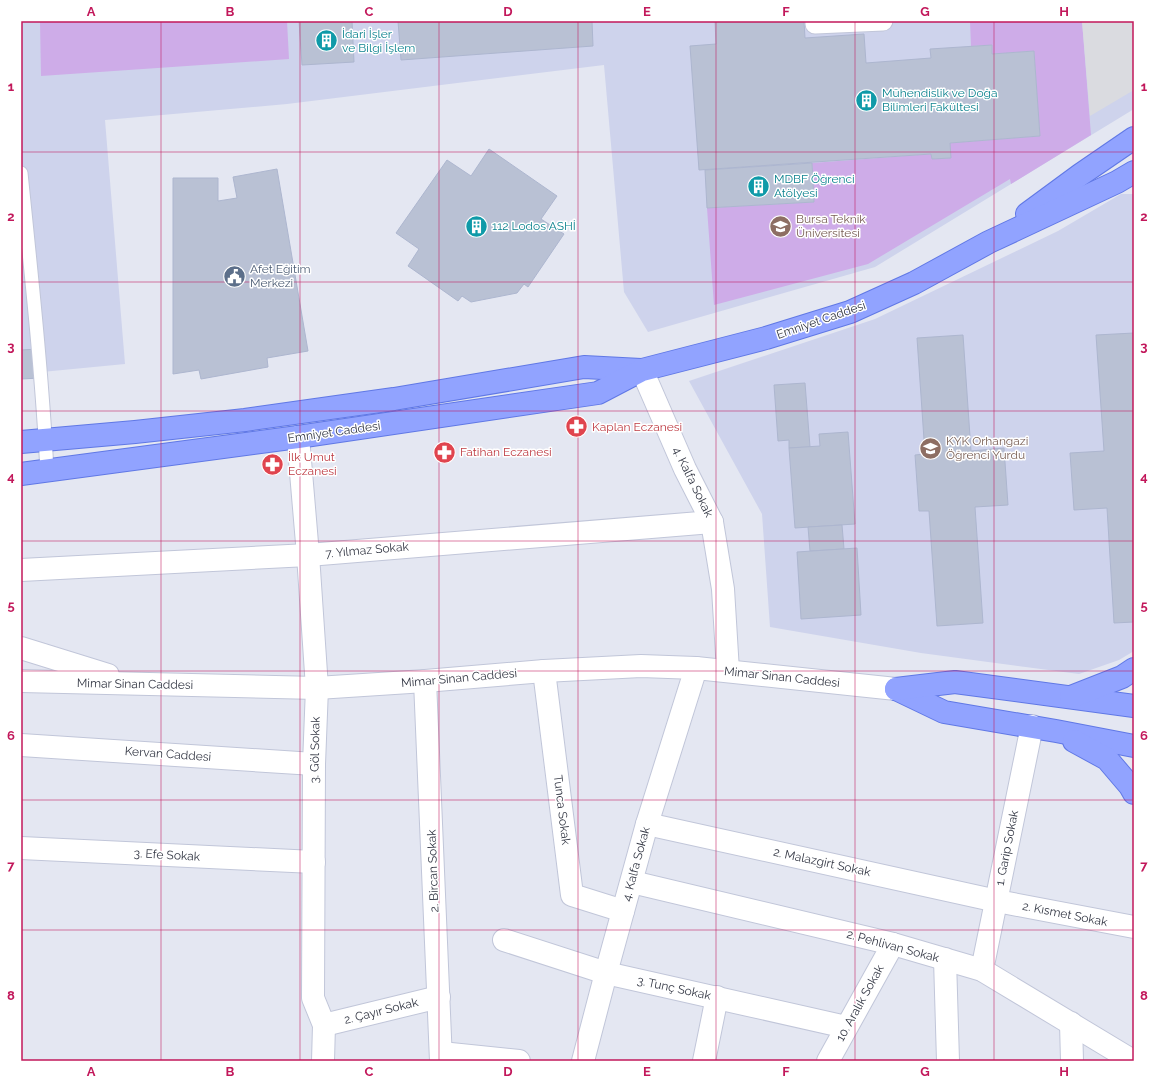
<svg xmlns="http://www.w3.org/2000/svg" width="1155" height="1082" font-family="Raleway,sans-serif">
<rect width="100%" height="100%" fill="#e4e7f2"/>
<g fill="#ced3ec">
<path d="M21,21h1113v88l-259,158 -227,65 -24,-40 -20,-227 -317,39 -182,16 20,244 -104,10z"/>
<path d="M1121,194h13v457l-15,9 -40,14 -158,-21 -151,-26 -8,-113 -73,-133 186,-62 183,-88z"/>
</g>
<g fill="#ceace8">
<path d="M40,21h247l2,38 -248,17z"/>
<path d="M970,21h112l9,114 -80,49 -1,-5 -142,85 -154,41 -7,-97 107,-6 -2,-39 119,-9 1,5 18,-1v-15l90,-7 -6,-85 -42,3v-9l-21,1z"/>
</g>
<path fill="#dadbe0" d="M1082,21h52v69l-44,26z"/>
<g fill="#b9c1d4" stroke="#adb6cf">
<path d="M299,21h53l2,41 -52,3z"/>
<path d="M398,21h194l1,25 -192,14z"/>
<path d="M715,21h89l1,17 59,-4 2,29 65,-5 -1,-9 62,-4v9l42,-3 6,85 -90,7 1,15 -19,1 -1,-5 -232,16 -9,-124 26,-2z"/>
<path d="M489,149l68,47 -16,23 23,15 -36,53 -4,-3 -7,9 -46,9 -9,-6 -4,5 -50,-35 11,-17 -23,-16 51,-73 24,16z"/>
<path d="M812,163l2,39 -107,6 -2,-38z"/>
<path d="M277,169l31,182 -41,7 1,9 -67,12 -2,-9 -26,4v-196h45v23l19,-3 -4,-21z"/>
<path d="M1134,333v289l-20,1 -7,-115 -33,2 -4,-57 34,-2 -8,-116z"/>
<path d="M963,335l8,116 33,-3 4,57 -33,2 8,116 -46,3 -8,-115h-10l-4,-56 10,-1 -8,-116z"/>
<path d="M38,349l2,29 -19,1v-29z"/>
<path d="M805,383l5,64 -21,1v-8l-11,1 -4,-56z"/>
<path d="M848,432l7,92 -60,4 -6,-80 31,-2 -1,-12z"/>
<path d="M842,525l2,24 -34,2 -2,-24z"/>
<path d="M857,548l4,67 -60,4 -4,-67z"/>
</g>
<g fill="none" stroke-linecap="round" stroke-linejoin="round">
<defs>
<path id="service" d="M21,173c10,99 21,199 26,299"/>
<path id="pedestrian" d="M815,21v3l68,-3"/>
<g id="minor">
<path d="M642,370l43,99 27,53 11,67 5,82"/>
<path d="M298,437l10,118 9,133 -3,76 -1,234 11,27 -1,36"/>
<path d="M21,570l287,-15 404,-33"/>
<path d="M544,671l28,224 51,16"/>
<path d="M425,681l16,380"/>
<path d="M647,824l350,77 137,26"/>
<path d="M21,848l293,14"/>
<path d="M632,882l261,62 89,26 151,91"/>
<path d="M504,940l102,33 240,54"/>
<path d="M945,959l3,102"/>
<path d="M982,970l50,-244"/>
<path d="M1071,1023l1,38"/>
<path d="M324,1025l115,-28"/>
<path d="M441,1053l78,8"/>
<path d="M583,1061l23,-88 41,-149 49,-156"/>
<path d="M704,1061l13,-64"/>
<path d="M828,1061l65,-117"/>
</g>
<g id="tertiary">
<path d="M21,648l87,27"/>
<path d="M21,681l296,7 108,-7 119,-10 97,-5 55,2 200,21"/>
<path d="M21,745l293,19"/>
</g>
<g id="primary">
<path d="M1027,214l53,-39 54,-37"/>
<path d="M21,442l114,-10 110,-12 149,-21 190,-32 57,3"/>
<path d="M21,474l277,-37 300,-44 44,-23 124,-32 84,-26 64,-29 75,-41 128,-60 17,-10"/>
<path d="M896,689l48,23 112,19 78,15"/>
<path d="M896,689l59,-7 179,24"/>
<path d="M1071,697l51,-20 12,-8"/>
<path d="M1074,741l33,18 23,27 4,7"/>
</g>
</defs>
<use href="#service" stroke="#c1c6d9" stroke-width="15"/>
<use href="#pedestrian" stroke="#c1c6d9" stroke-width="21"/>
<use href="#minor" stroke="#c1c6d9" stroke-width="24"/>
<use href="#tertiary" stroke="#c1c6d9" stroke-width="24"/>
<use href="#primary" stroke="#6078e5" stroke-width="24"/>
<use href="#service" stroke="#fff" stroke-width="13"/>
<use href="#pedestrian" stroke="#fff" stroke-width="19"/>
<use href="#minor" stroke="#fff" stroke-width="22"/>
<use href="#tertiary" stroke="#fff" stroke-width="22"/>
<use href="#primary" stroke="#91a3ff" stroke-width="22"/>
</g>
<path fill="none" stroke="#c2185b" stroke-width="1" stroke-opacity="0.55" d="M161,21v1040M300,21v1040M439,21v1040M578,21v1040M716,21v1040M855,21v1040M994,21v1040M21,152h1113M21,282h1113M21,411h1113M21,541h1113M21,671h1113M21,800h1113M21,930h1113"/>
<defs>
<symbol id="building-disc" viewBox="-11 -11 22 22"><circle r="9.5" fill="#0f9aa8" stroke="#fff"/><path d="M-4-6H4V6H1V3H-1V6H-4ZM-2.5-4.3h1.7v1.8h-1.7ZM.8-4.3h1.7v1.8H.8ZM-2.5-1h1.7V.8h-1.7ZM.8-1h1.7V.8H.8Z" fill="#fff"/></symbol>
<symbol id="university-disc" viewBox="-11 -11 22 22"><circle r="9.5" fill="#8d6e63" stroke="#fff"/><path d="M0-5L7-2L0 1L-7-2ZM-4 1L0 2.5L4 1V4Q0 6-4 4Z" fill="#fff"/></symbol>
<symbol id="civic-disc" viewBox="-11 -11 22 22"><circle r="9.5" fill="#5c6f8a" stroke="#fff"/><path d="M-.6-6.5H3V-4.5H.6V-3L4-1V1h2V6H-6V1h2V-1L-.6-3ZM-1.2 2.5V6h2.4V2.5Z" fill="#fff"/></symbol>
<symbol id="pharmacy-disc" viewBox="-11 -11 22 22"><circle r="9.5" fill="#e0444e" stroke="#fff"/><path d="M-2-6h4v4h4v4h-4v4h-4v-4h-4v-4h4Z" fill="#fff"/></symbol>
<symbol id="school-disc" viewBox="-11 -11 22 22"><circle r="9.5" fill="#8d6e63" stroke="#fff"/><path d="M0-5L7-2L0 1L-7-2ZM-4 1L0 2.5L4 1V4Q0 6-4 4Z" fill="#fff"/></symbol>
</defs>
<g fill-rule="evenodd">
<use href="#building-disc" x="314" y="28" width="25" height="25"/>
<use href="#building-disc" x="854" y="88" width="25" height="25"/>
<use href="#building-disc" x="746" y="174" width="25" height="25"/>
<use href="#building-disc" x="464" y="214" width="25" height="25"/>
<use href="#university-disc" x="768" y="214" width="25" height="25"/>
<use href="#civic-disc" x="222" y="264" width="25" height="25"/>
<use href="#pharmacy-disc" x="564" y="414" width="25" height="25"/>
<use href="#school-disc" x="918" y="436" width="25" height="25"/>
<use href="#pharmacy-disc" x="432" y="440" width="25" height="25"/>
<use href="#pharmacy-disc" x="260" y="452" width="25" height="25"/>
</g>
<g text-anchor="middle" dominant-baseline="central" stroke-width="3" stroke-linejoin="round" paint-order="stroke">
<g font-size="12" fill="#0d838f" stroke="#fff" text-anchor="start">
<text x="342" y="34">İdari İşler<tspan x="342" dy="14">ve Bilgi İşlem</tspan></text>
<text x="882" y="93">Mühendislik ve Doğa<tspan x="882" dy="14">Bilimleri Fakültesi</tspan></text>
<text x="774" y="179">MDBF Öğrenci<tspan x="774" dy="14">Atölyesi</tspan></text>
<text x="492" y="226">112 Lodos ASHİ</text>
</g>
<g font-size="12" fill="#785e54" stroke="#fff" text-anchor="start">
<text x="796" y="219">Bursa Teknik<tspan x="796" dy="14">Üniversitesi</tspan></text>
<text x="946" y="441">KYK Orhangazi<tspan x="946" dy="14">Öğrenci Yurdu</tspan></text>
</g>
<g font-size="12" fill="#4e5e75" stroke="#fff" text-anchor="start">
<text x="250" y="269">Afet Eğitim<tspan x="250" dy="14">Merkezi</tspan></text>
</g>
<g font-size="12" fill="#343845" stroke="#fff">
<text transform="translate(821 320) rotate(-19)">Emniyet Caddesi</text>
<text transform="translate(334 432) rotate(-8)">Emniyet Caddesi</text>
<text transform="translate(693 482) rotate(64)">4. Kalfa Sokak</text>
<text transform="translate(367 550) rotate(-5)">7. Yılmaz Sokak</text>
<text transform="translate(782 677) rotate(6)">Mimar Sinan Caddesi</text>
<text transform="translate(459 678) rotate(-5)">Mimar Sinan Caddesi</text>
<text transform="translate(135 684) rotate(1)">Mimar Sinan Caddesi</text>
<text transform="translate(315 750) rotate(-89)">3. Göl Sokak</text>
<text transform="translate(168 754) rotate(4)">Kervan Caddesi</text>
<text transform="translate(562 810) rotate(83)">Tunca Sokak</text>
<text transform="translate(1007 848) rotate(-79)">1. Garip Sokak</text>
<text transform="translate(167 855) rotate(3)">3. Efe Sokak</text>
<text transform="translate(822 862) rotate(12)">2. Malazgirt Sokak</text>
<text transform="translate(636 864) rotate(-75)">4. Kalfa Sokak</text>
<text transform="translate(433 871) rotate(-92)">2. Bircan Sokak</text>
<text transform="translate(1065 914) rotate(11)">2. Kısmet Sokak</text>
<text transform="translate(893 946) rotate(15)">2. Pehlivan Sokak</text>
<text transform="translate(674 988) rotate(12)">3. Tunç Sokak</text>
<text transform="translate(860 1003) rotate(-61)">10. Aralık Sokak</text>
<text transform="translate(381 1011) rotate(-14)">2. Çayır Sokak</text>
</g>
<g font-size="12" fill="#be3a42" stroke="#fff" text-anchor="start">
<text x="592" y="427">Kaplan Eczanesi</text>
<text x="460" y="452">Fatihan Eczanesi</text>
<text x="288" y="457">İlk Umut<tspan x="288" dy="14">Eczanesi</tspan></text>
</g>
</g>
<rect width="1155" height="1082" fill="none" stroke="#ffffff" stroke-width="44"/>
<rect x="22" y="22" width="1111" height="1038" fill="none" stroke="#c2185b" stroke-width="1.5"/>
<g font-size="13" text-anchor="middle" font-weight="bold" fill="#c2185b">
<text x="91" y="16">A</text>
<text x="230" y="16">B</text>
<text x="369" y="16">C</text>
<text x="508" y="16">D</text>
<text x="647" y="16">E</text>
<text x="786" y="16">F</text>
<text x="925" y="16">G</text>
<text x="1064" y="16">H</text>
<text x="11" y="91">1</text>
<text x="1144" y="91">1</text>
<text x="11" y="221">2</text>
<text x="1144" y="221">2</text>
<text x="11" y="351">3</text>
<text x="1144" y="351">3</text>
<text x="11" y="481">4</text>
<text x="1144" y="481">4</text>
<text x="11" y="610">5</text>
<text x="1144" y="610">5</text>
<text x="11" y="740">6</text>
<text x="1144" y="740">6</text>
<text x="11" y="870">7</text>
<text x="1144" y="870">7</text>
<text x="11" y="1000">8</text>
<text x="1144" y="1000">8</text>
<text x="91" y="1076">A</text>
<text x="230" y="1076">B</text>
<text x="369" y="1076">C</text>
<text x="508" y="1076">D</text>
<text x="647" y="1076">E</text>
<text x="786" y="1076">F</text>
<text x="925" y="1076">G</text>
<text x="1064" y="1076">H</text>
</g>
</svg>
